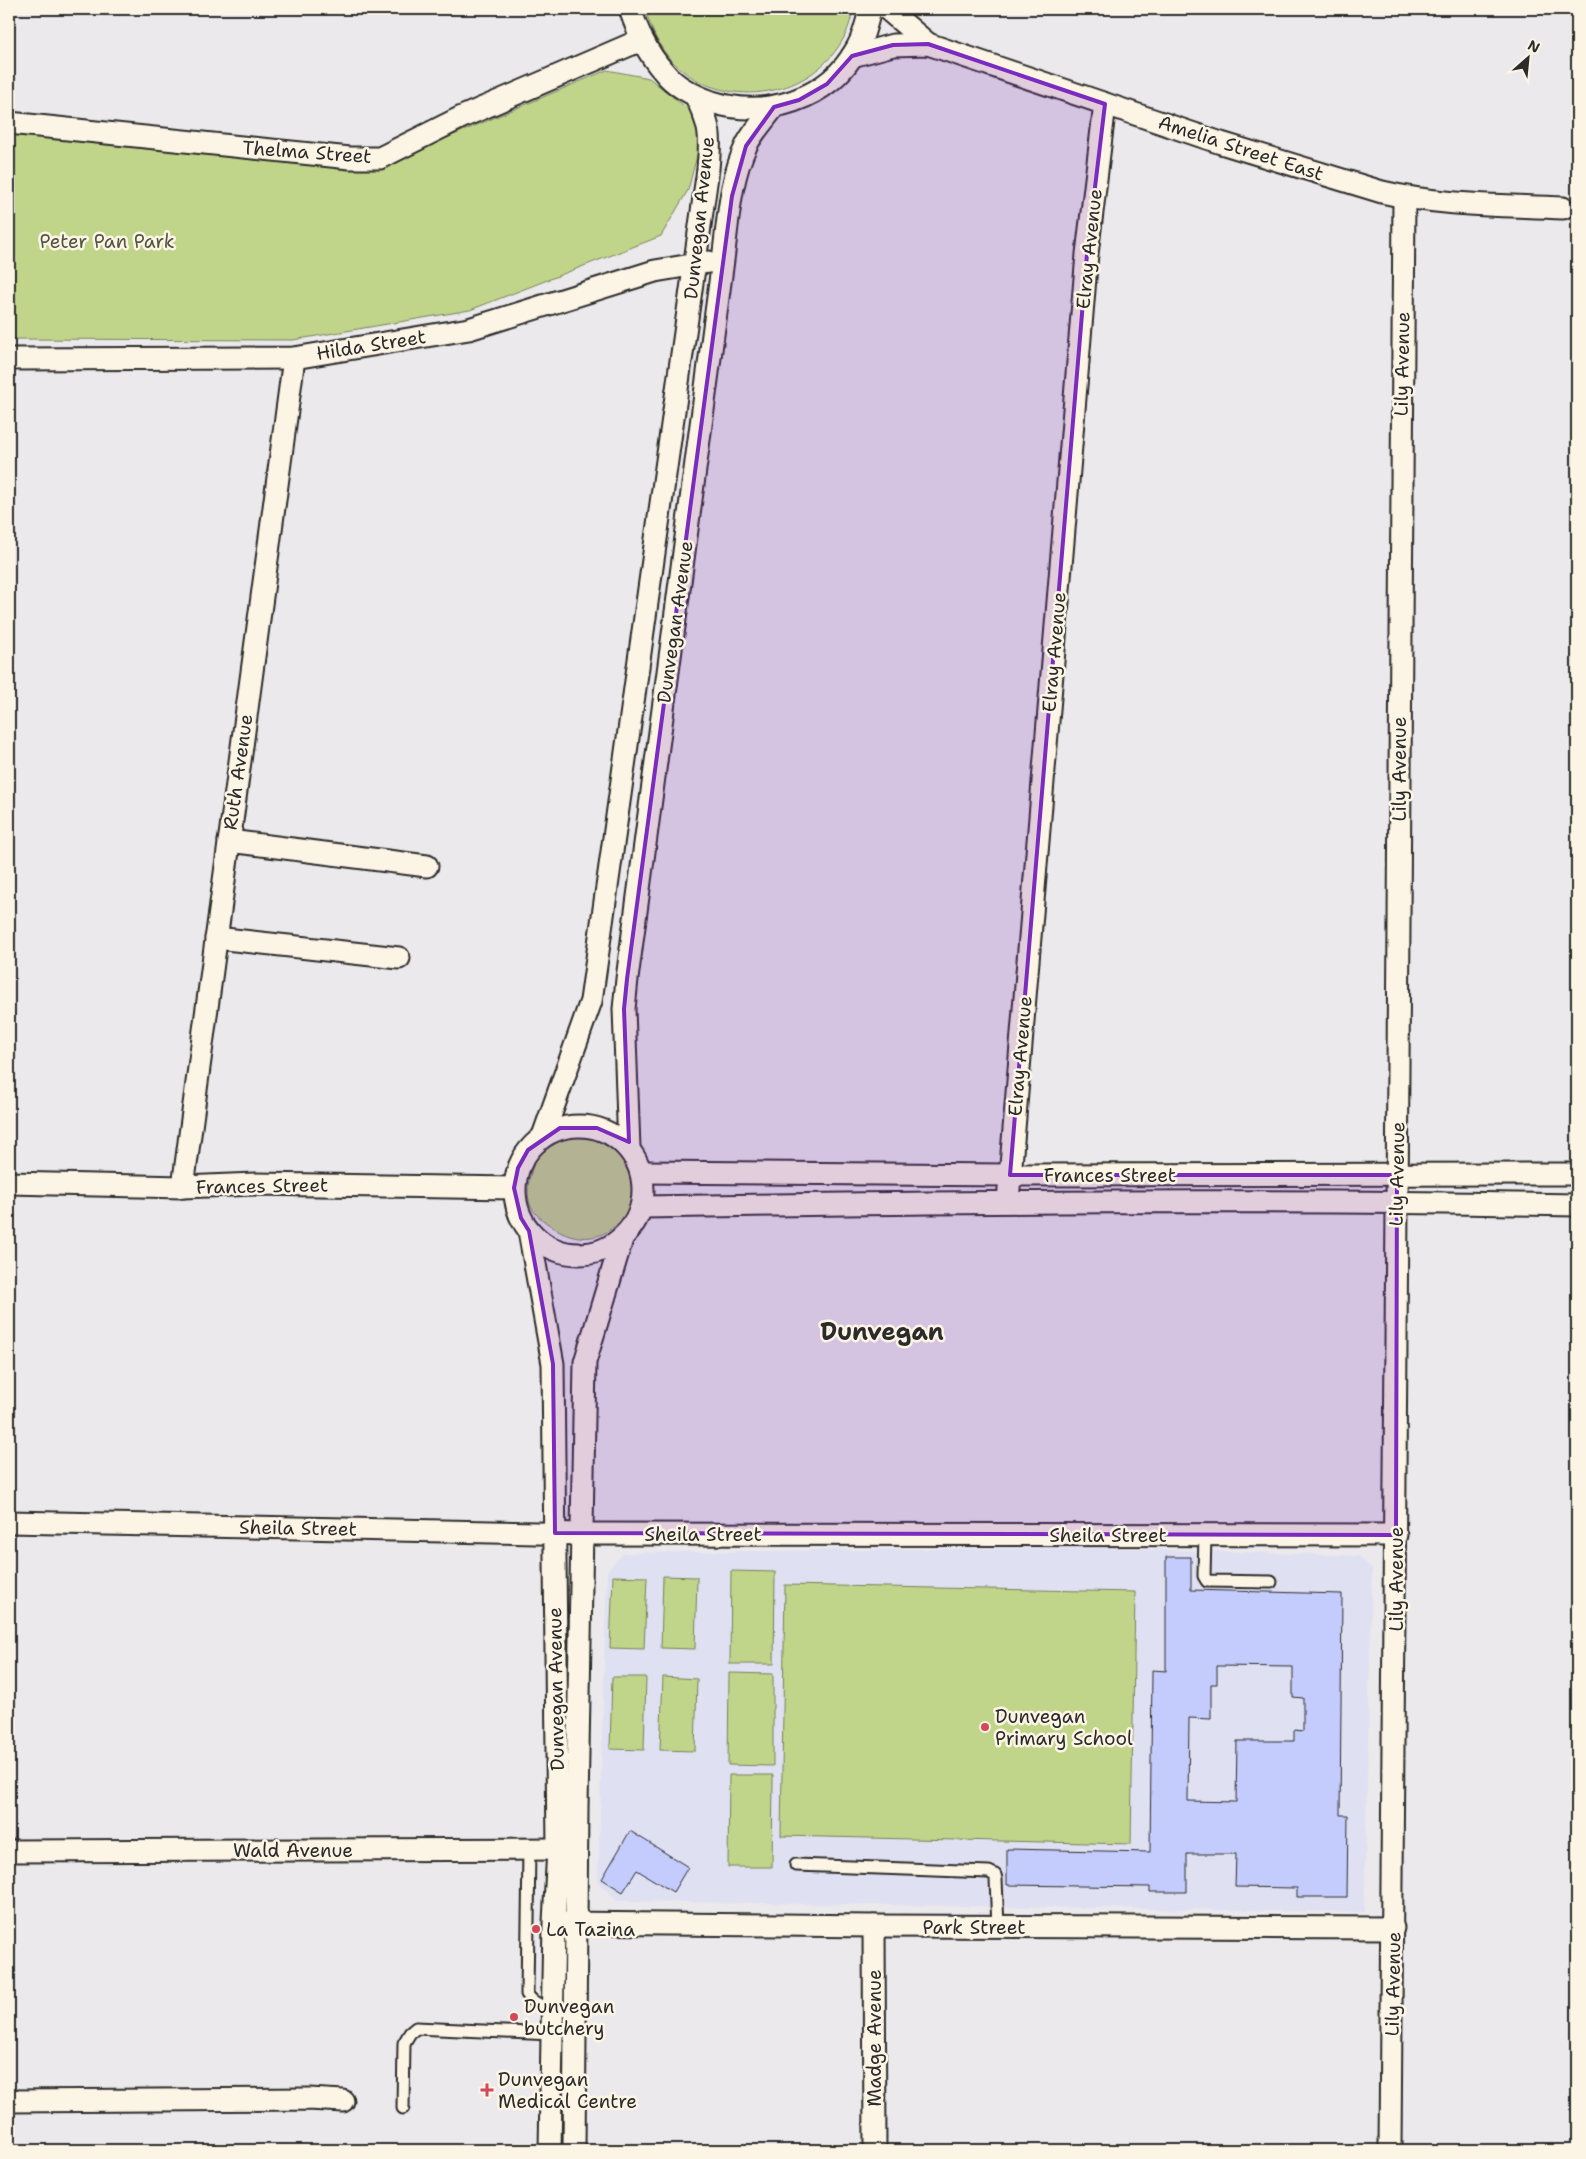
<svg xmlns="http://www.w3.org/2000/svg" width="1586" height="2159" font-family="'Shantell Sans',sans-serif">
<rect width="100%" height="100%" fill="#ebe9ec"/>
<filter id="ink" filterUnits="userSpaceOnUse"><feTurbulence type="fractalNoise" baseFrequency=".02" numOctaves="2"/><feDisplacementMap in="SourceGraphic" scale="10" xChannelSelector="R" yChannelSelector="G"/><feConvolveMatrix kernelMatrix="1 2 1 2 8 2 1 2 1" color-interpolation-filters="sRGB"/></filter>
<g filter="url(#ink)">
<path fill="#dfe0f1" d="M1080,1547l279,9 13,13 -8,343 -747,-11 -19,-19 9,-311 16,-18z"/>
<g fill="#c1d58a" stroke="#76805a">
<path d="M645,9h208c-2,11 -5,22 -11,32 -34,59 -121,70 -169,21 -15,-15 -22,-34 -28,-53z"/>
<path d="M607,70l42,8 44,35 8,27 -13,50 -27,46 -191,74 -177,30 -284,-1v-204l369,32z"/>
<path d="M589,1135c87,27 28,153 -52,80 -19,-17 -5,-62 15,-74 10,-6 25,-4 37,-6z"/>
<path d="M731,1571l44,1 -1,92h-44z"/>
<path d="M613,1576l34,1 -3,72 -34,-1z"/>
<path d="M663,1576l34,1 -2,72 -34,-1z"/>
<path d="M785,1585l350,7 -4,252 -350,-8z"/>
<path d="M729,1673l44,1v92l-45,-1z"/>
<path d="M612,1677h34l-2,73 -34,-1z"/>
<path d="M663,1677l34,2 -2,72 -35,-1z"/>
<path d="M729,1775h44l-1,92h-44z"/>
</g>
<g fill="#c4ccfe" stroke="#2b2b2b" fill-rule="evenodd">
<path d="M1166,1557h25v33l151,4 -2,221h8l-1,82h-50v-9l-62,-1 1,-33h-49v38h-37v-5l-143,-2v-36l143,3 2,-182 14,1zM1217,1666l76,1v30l10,1v33l-9,-1v11h-57l-1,61 -48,-1 1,-83 22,1v-35h6z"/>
<path d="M630,1831l58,36 -15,25 -36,-22 -14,22 -21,-13z"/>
</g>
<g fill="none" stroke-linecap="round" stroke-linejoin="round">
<defs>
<g id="lane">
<path d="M1205,1535l-1,41 3,5 64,1"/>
<path d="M529,1849l-2,145c8,15 33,16 48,18"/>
<path d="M796,1865l193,7 6,3 1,4 2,48"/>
<path d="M403,2108l1,-65 6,-10 6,-5 136,6"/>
</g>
<g id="street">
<path d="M630,9c8,23 17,44 34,63 11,14 31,24 48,30 53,17 117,-2 145,-54 7,-12 10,-25 13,-39"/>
<path d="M887,9l41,35"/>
<path d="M852,56l41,-11 35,-1 293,99 161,49c59,14 121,13 181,16"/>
<path d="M9,123l341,35h30l82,-41 179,-77"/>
<path d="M9,359l285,-1 175,-29 186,-58 54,-9"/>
<path d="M229,841l198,25"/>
<path d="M216,938l183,20"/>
<circle cx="579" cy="1190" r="64"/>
<path d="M543,1136l48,-135 117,-832c3,-33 3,-42 -12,-72"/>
<path d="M629,1148l-5,-139 3,-30 96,-719c5,-38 7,-82 24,-116 7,-13 18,-25 27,-37"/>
<path d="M642,1172l368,3 567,-1"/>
<path d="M9,1183l174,4 72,-3 259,4"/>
<path d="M183,1187l111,-829"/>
<path d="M1008,1201l79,-947 18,-150"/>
<path d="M642,1207c312,-5 623,-8 935,-2"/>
<path d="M529,1231l24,133 5,485 -4,73 -4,228"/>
<path d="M9,1522l573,12 814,1"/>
<path d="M9,1851l562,-2"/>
<path d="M564,1923l310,3 519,2"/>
<path d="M874,1926l1,224"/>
<path d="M9,2101l300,-2 34,2"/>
<path d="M574,2150l3,-343 8,-445 37,-123"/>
<path d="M1390,2150c9,-651 6,-1302 14,-1953"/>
</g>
</defs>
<use href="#lane" stroke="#2b2b2b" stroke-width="15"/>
<use href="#street" stroke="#2b2b2b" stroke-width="25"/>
<use href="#lane" stroke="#fcf5e5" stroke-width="11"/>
<use href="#street" stroke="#fcf5e5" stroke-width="21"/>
</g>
</g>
<path fill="#7b2cbf" fill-opacity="0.2" stroke="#7b2cbf" stroke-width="4" stroke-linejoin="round" d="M928,44l177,60 -18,150 -77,921h387l-1,360 -841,-2 -2,-169 -24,-133 -8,-13 -7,-30 4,-20 10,-18 32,-22h37l32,14 -5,-133 3,-30 105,-783 14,-50 28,-39 25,-7 28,-16 25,-28 41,-11z"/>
<g fill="#d1495b" stroke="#fcf5e5" stroke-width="2">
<circle cx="985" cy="1727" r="5"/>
<circle cx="536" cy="1929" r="5"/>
<circle cx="514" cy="2017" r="5"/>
<path d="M484.5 2082.5h5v5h5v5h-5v5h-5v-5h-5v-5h5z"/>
</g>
<g text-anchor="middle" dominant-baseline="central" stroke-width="5" stroke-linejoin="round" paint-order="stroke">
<g font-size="19" fill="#2b2b2b" stroke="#fcf5e5">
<text transform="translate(1241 148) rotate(18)">Amelia Street East</text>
<text transform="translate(307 152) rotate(4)">Thelma Street</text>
<text transform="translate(699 218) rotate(-84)">Dunvegan Avenue</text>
<text transform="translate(1089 249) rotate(-84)">Elray Avenue</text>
<text transform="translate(371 345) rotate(-9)">Hilda Street</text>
<text transform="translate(1402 364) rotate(-89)">Lily Avenue</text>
<text transform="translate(675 622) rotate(-82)">Dunvegan Avenue</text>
<text transform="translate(1054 652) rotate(-85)">Elray Avenue</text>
<text transform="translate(1399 769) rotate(-90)">Lily Avenue</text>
<text transform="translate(238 772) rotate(-82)">Ruth Avenue</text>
<text transform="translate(1020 1056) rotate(-85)">Elray Avenue</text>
<text transform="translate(1397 1174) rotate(-89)">Lily Avenue</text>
<text x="1110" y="1175">Frances Street</text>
<text transform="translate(262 1186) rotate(-1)">Frances Street</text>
<text transform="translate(298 1528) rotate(1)">Sheila Street</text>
<text x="703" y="1534">Sheila Street</text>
<text x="1108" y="1535">Sheila Street</text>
<text transform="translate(1396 1579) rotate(-90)">Lily Avenue</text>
<text transform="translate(556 1689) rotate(-91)">Dunvegan Avenue</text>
<text x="293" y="1850">Wald Avenue</text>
<text x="974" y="1927">Park Street</text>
<text transform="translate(1393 1984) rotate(-89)">Lily Avenue</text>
<text transform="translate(874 2038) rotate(-90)">Madge Avenue</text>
</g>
<g font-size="19" fill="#505643" stroke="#fcf5e5">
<text x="107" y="241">Peter Pan Park</text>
</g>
<g font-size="19" fill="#2b2b2b" stroke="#fcf5e5" text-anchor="start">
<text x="995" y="1716">Dunvegan<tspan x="995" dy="22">Primary School</tspan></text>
<text x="546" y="1929">La Tazina</text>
<text x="524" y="2006">Dunvegan<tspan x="524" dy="22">butchery</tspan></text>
<text x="498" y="2079">Dunvegan<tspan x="498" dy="22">Medical Centre</tspan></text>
</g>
<g font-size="24" font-weight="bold" fill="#2b2b2b" stroke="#fcf5e5">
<text x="882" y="1332">Dunvegan</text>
</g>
</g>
<rect width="1586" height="2159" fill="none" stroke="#fcf5e5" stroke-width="30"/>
<rect x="15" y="15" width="1556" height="2129" fill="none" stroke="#2b2b2b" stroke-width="2" filter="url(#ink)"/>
<g transform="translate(1528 58) rotate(27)" stroke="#fcf5e5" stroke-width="4" paint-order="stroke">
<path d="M0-4L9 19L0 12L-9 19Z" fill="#2b2b2b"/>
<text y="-8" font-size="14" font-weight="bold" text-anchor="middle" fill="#2b2b2b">N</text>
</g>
</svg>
